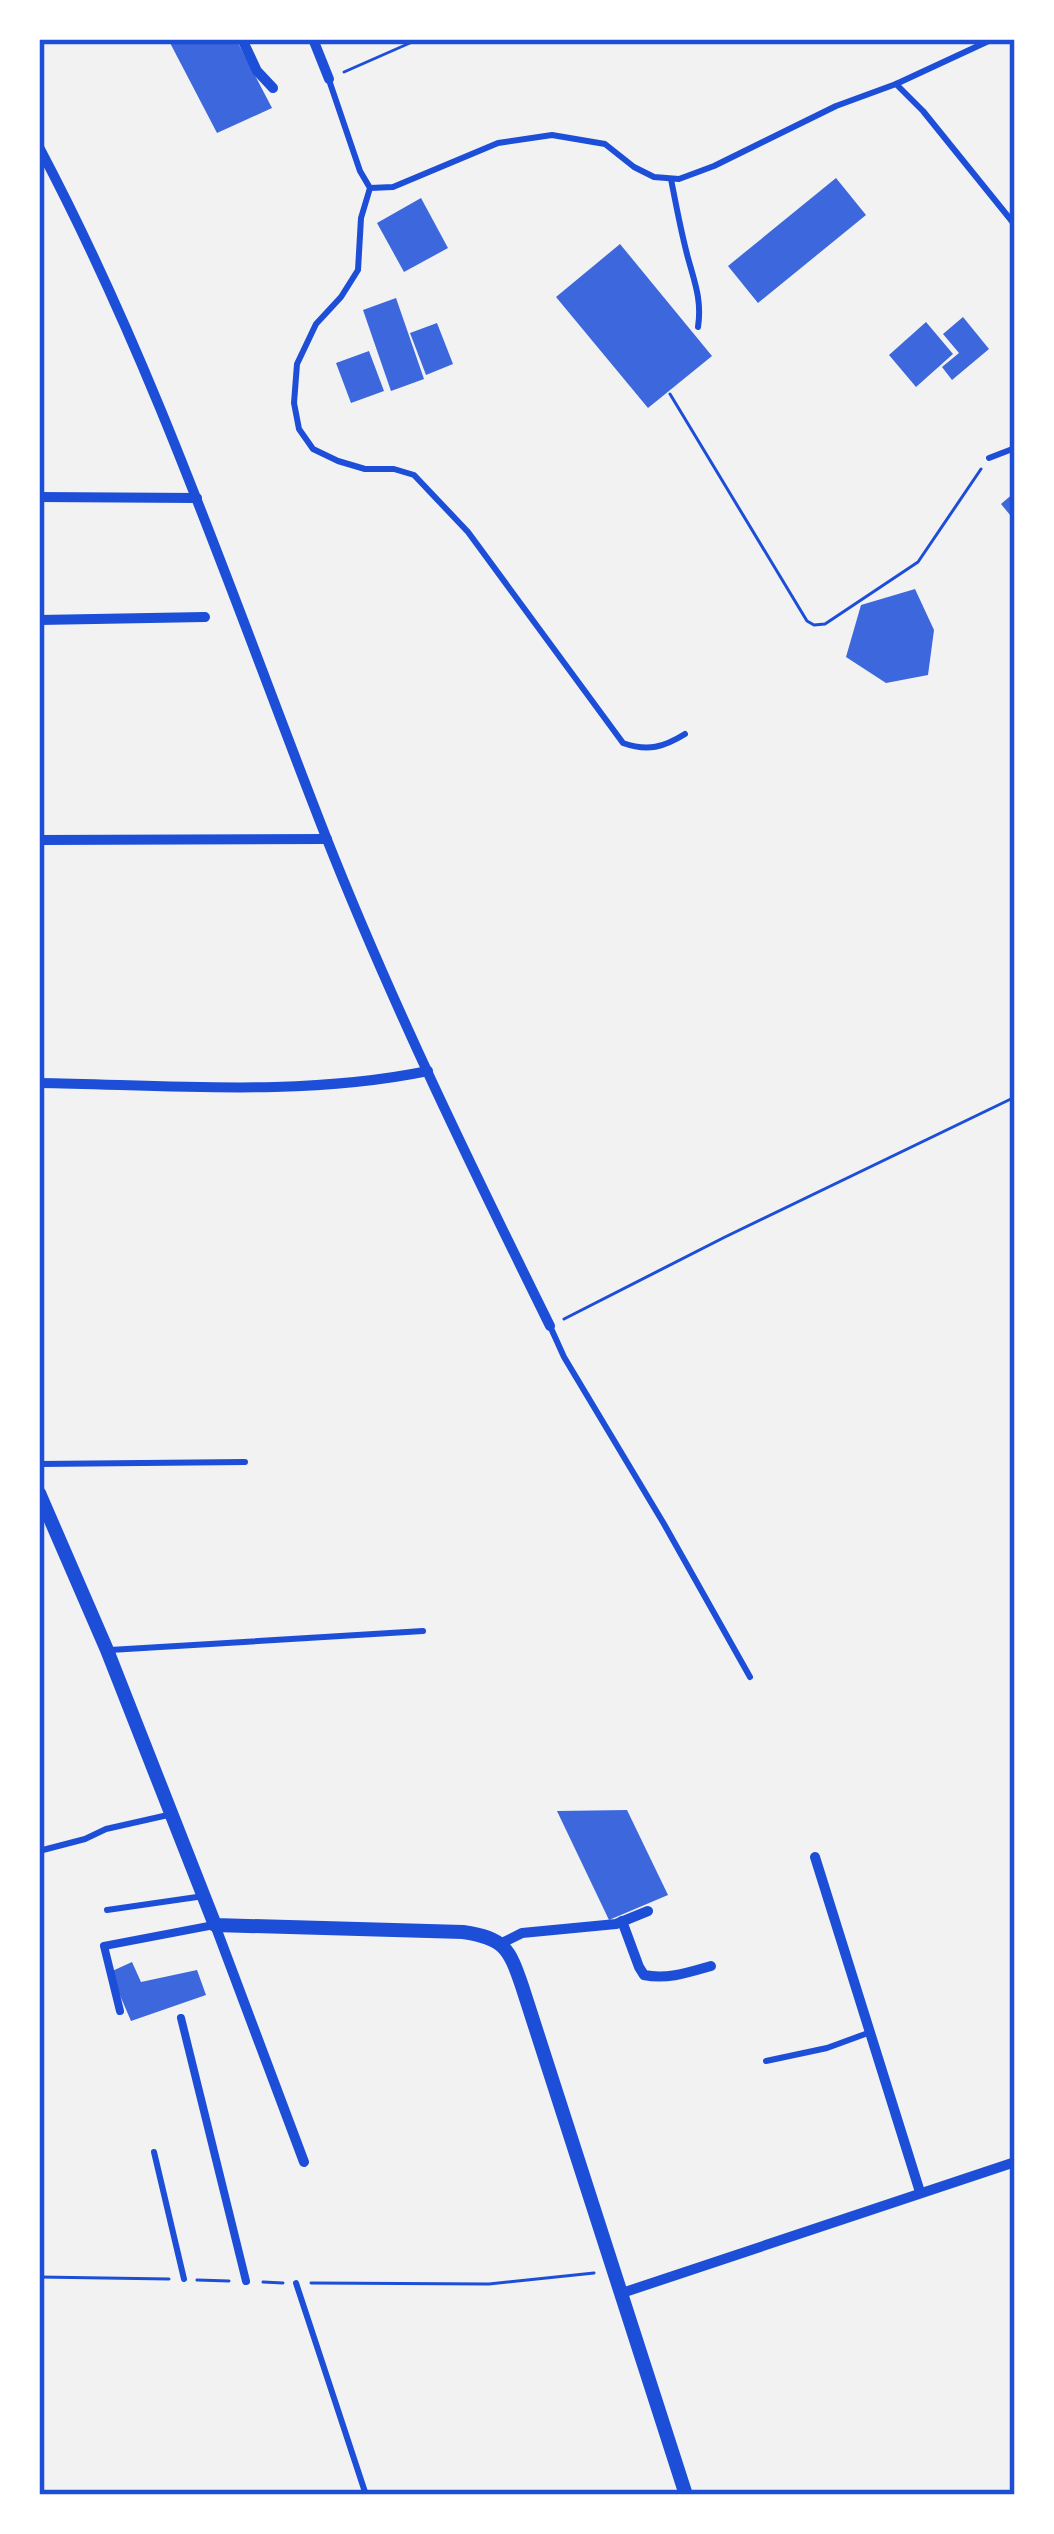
<svg xmlns="http://www.w3.org/2000/svg" width="1054" height="2534" font-family="'Roboto Condensed',sans-serif">
<rect width="100%" height="100%" fill="#f2f2f2"/>
<g fill="#3d67dc">
<path d="M168,39h68l36,69 -55,25z"/>
<path d="M836,178l30,37 -108,88 -30,-37z"/>
<path d="M421,198l27,50 -44,24 -27,-49z"/>
<path d="M620,244l92,112 -64,52 -92,-111z"/>
<path d="M396,298l28,81 -33,12 -28,-81z"/>
<path d="M963,317l26,32 -37,31 -10,-13 17,-14 -16,-19z"/>
<path d="M926,322l27,32 -37,33 -27,-32z"/>
<path d="M437,323l16,41 -27,11 -16,-42z"/>
<path d="M369,351l15,40 -33,12 -15,-40z"/>
<path d="M1015,492v29l-14,-17z"/>
<path d="M915,589l19,41 -6,45 -42,8 -40,-26 15,-52z"/>
<path d="M627,1810l41,85 -59,25 -52,-109z"/>
<path d="M132,1962l9,20 56,-12 9,25 -75,26 -21,-49z"/>
</g>
<g fill="none" stroke-linecap="round" stroke-linejoin="round">
<g stroke="#1d4ed8" stroke-width="3">
<path d="M344,72l75,-33"/>
<path d="M670,394l137,227 7,4 11,-1 93,-62 63,-93"/>
<path d="M564,1319l161,-82 290,-140"/>
<path d="M39,2277l130,2"/>
<path d="M197,2280l32,1"/>
<path d="M263,2282l20,1"/>
<path d="M311,2283l178,1 105,-11"/>
</g>
<g stroke="#1d4ed8" stroke-width="6">
<path d="M329,80l31,91 10,17 23,-1 105,-44 54,-8 53,9 29,23 20,10 25,2 35,-13 122,-60 60,-22 97,-45"/>
<path d="M896,84l27,27 92,114"/>
<path d="M671,179c5,26 10,53 17,79 7,25 14,43 10,69"/>
<path d="M370,188l-9,30 -3,52 -17,27 -25,27 -19,40 -3,39 5,26 14,20 25,12 27,8h29l20,6 54,57 155,211c25,9 41,4 62,-9"/>
<path d="M989,458l26,-10"/>
<path d="M550,1326l14,31 100,167 86,153"/>
<path d="M39,1464l206,-2"/>
<path d="M110,1650l313,-19"/>
<path d="M39,1851l46,-12 21,-10 62,-14"/>
<path d="M107,1910l97,-14"/>
<path d="M766,2061l61,-13 41,-15"/>
<path d="M154,2152l30,127"/>
<path d="M296,2283l70,212"/>
</g>
<g stroke="#1d4ed8" stroke-width="8">
<path d="M120,2011l-16,-65 110,-21"/>
<path d="M181,2018l65,263"/>
</g>
<g stroke="#1d4ed8" stroke-width="10">
<path d="M242,39l15,32 16,17"/>
<path d="M313,39l16,40"/>
<path d="M39,147c117,221 196,458 287,690 66,167 145,329 224,489"/>
<path d="M39,497l158,1"/>
<path d="M39,620l166,-3"/>
<path d="M39,840l288,-1"/>
<path d="M39,1083c129,2 262,14 389,-12"/>
<path d="M815,1857l105,335"/>
<path d="M622,1921l17,46 5,8c23,5 46,-3 67,-9"/>
<path d="M215,1925l89,237"/>
<path d="M502,1943l20,-10 94,-9 32,-13"/>
<path d="M622,2293l393,-131"/>
</g>
<path stroke="#1d4ed8" stroke-width="14" d="M39,1493l68,157 108,275 248,7c41,6 46,16 59,54l164,509"/>
</g>
<rect width="1054" height="2534" fill="none" stroke="#ffffff" stroke-width="84"/>
<rect x="42" y="42" width="970" height="2450" fill="none" stroke="#1d4ed8" stroke-width="4.5"/>
</svg>
